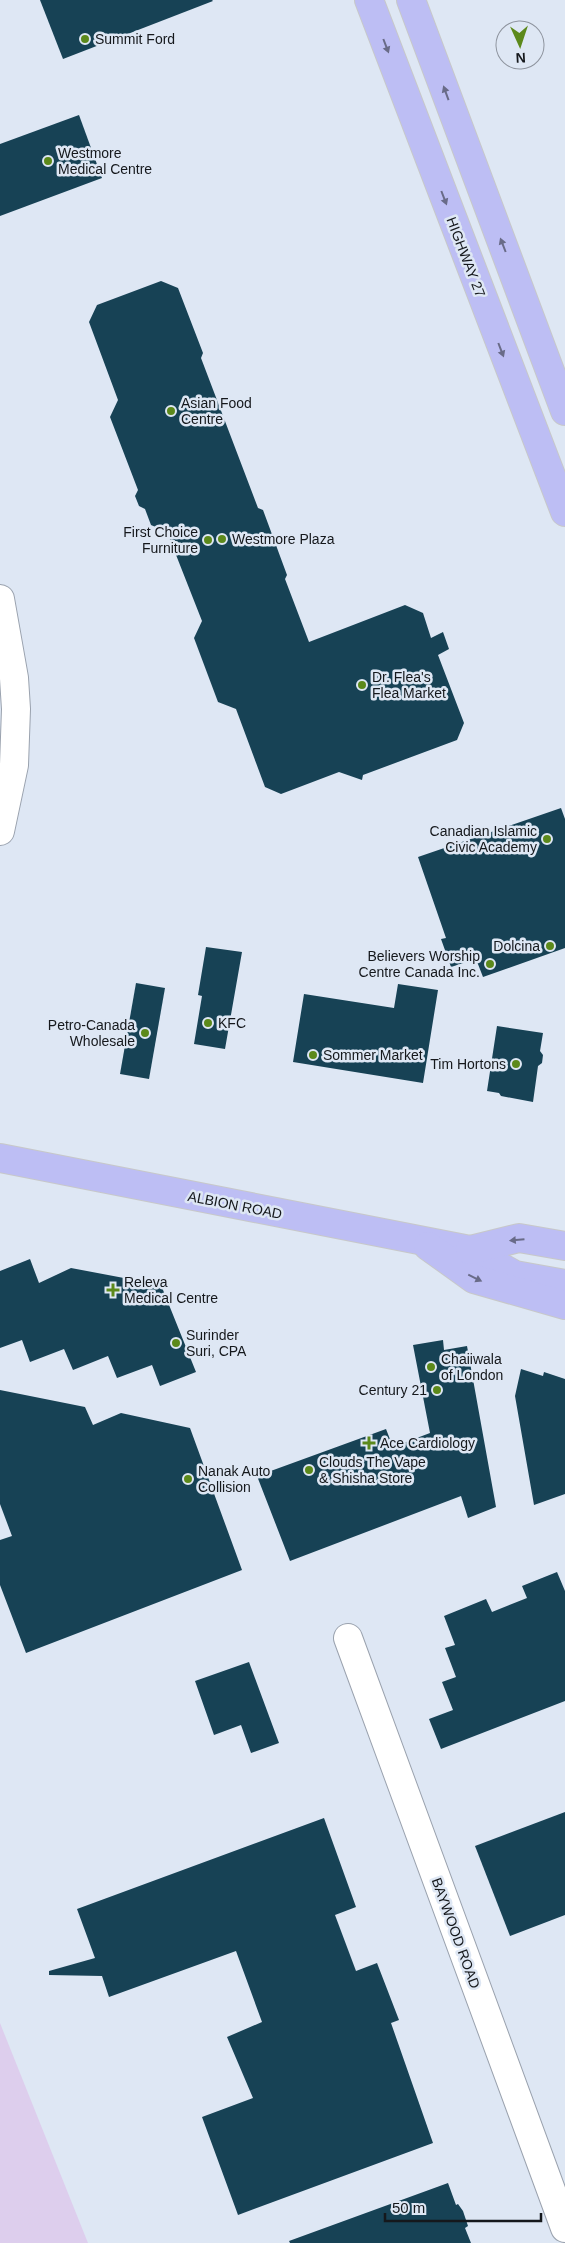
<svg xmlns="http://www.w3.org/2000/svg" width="565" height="2243" font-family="Helvetica,sans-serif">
<rect width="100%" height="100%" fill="#dee7f4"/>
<path fill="#ddceed" d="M0,2023l88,220h-88z"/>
<g fill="#174255">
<path d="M40,0h172l1,1 -150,58z"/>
<path d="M79,115l23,63 -102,38v-72z"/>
<path d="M161,281l17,7 25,65 -2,5 57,150 5,2 24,65 -2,4 24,63 96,-37 18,8 8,25 12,-6 6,17 -11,6 26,68 -7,17 -94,35 -1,5 -23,-8 -58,22 -16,-7 -29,-78 -18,-7 -24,-64 8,-17 -35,-89 -16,-7 -6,-16 -6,-3 -4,-10 3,-6 -28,-73 8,-17 -29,-78 8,-17z"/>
<path d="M561,808l4,11v129l-82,29 -7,-18 -25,8 -10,-28 5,-1 -28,-81z"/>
<path d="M206,947l36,5 -17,97 -31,-5 8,-48 -4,-1z"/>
<path d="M136,983l29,5 -16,91 -29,-5z"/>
<path d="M398,984l40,6 -15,93 -130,-21 11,-68 90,14z"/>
<path d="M497,1026l46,7 -3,18 3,4 -1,8 -4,3 -5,36 -32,-6 -2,-3 -12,-2z"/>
<path d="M30,1259l9,24 32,-15 90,17 35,87 -36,14 -8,-21 -35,13 -9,-22 -35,14 -9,-21 -34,13 -8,-22 -22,8v-77z"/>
<path d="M443,1340l1,10 23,-4 29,161 -28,11 -7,-22 -171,65 -33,-85 129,-47 7,18 37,-14 -17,-88z"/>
<path d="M521,1369l22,7 1,-4 21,7v115l-31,11 -19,-109z"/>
<path d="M0,1390l85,17 8,18 28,-12 69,15 52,142 -216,83 -26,-68v-45l12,-4 -12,-32z"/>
<path d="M557,1572l8,19v110l-124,48 -12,-30 24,-9 -11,-28 14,-5 -11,-29 10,-3 -11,-29 42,-17 6,13 35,-14 -5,-12z"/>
<path d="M249,1662l30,81 -28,10 -10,-28 -27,10 -19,-54z"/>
<path d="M565,1812v103l-55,21 -35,-90z"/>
<path d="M324,1818l32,89 -21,8 21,56 21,-8 22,57 -8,3 42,120 -195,72 -36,-98 51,-19 -26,-61 35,-15 -26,-71 -127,46 -7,-21 -53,-1v-4l46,-13 -18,-49z"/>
<path d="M448,2183l8,22 2,-1 5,7 5,15 -3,2 6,15h-181l-1,-2z"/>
</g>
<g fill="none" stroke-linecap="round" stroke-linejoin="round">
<defs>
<g id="minor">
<path d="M0,599l14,79 2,31 -2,56 -14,66"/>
<path d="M348,1638l217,590"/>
</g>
<g id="major">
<path d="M369,0l196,512"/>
<path d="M411,0l154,411"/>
<path d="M0,1158l470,92 45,25 50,9"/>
<path d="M428,1246l46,33 91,26"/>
<path d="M470,1250l49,-12 46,8"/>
</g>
</defs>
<use href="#minor" stroke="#9aa2ae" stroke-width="30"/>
<use href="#major" stroke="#c7c8c9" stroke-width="30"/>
<use href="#minor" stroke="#fff" stroke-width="28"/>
<use href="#major" stroke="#bdbef4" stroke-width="28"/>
</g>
<defs><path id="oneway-solid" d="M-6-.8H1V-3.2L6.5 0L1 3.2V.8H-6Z" transform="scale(1.25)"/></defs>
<g fill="#696b88">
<use href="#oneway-solid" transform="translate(386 46) rotate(69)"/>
<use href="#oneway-solid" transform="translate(446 93) rotate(-110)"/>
<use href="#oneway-solid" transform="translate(444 198) rotate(69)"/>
<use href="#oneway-solid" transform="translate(503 245) rotate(-111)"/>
<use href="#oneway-solid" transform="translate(501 350) rotate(69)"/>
<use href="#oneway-solid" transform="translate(517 1240) rotate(175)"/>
<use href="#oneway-solid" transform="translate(475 1278) rotate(26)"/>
</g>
<g fill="#5c891b" stroke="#dee7f4" stroke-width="2">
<circle cx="85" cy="39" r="5"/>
<circle cx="48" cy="161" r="5"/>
<circle cx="171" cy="411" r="5"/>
<circle cx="222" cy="539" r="5"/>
<circle cx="208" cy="540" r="5"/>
<circle cx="362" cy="685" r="5"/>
<circle cx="547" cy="839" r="5"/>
<circle cx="550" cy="946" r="5"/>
<circle cx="490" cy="964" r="5"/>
<circle cx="208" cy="1023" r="5"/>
<circle cx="145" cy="1033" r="5"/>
<circle cx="313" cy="1055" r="5"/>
<circle cx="516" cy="1064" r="5"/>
<path d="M110.5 1282.5h5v5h5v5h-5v5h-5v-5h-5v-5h5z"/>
<circle cx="176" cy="1343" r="5"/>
<circle cx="431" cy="1367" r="5"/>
<circle cx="437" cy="1390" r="5"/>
<path d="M366.5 1435.5h5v5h5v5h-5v5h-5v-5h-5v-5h5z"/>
<circle cx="309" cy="1470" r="5"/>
<circle cx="188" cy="1479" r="5"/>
</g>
<g text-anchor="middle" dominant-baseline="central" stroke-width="5" stroke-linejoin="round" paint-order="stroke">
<g font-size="14" fill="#15181c" stroke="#dee7f4" text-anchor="start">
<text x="95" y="39">Summit Ford</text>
<text x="58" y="153">Westmore<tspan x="58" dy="16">Medical Centre</tspan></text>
<text x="181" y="403">Asian Food<tspan x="181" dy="16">Centre</tspan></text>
<text x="198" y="532" text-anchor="end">First Choice<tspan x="198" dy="16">Furniture</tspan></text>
<text x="232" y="539">Westmore Plaza</text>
<text x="372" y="677">Dr. Flea's<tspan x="372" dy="16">Flea Market</tspan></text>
<text x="537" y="831" text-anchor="end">Canadian Islamic<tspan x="537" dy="16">Civic Academy</tspan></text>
<text x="540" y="946" text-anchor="end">Dolcina</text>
<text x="480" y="956" text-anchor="end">Believers Worship<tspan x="480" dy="16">Centre Canada Inc.</tspan></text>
<text x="218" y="1023">KFC</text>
<text x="135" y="1025" text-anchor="end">Petro-Canada<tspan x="135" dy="16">Wholesale</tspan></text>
<text x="323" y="1055">Sommer Market</text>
<text x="506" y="1064" text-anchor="end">Tim Hortons</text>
<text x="124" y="1282">Releva<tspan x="124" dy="16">Medical Centre</tspan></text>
<text x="186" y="1335">Surinder<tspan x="186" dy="16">Suri, CPA</tspan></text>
<text x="441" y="1359">Chaiiwala<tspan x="441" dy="16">of London</tspan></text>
<text x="427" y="1390" text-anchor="end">Century 21</text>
<text x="380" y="1443">Ace Cardiology</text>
<text x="319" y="1462">Clouds The Vape<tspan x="319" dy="16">&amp; Shisha Store</tspan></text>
<text x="198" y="1471">Nanak Auto<tspan x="198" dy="16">Collision</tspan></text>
</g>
<g font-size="14" fill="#15181c" stroke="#dee7f4">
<text transform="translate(466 257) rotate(69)">HIGHWAY 27</text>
<text transform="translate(235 1205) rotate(11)">ALBION ROAD</text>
<text transform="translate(456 1933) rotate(70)">BAYWOOD ROAD</text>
</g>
</g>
<g transform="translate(520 45) rotate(177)"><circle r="24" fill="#dee7f4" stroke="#8e949e"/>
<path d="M0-4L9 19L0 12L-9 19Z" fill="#5c891b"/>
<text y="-8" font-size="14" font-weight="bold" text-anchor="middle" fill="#15181c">N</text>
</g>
<path d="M385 2213v8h156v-8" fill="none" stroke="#15181c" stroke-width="2.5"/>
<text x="392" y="2213" font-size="15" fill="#15181c" stroke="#dee7f4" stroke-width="4" paint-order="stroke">50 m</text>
</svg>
